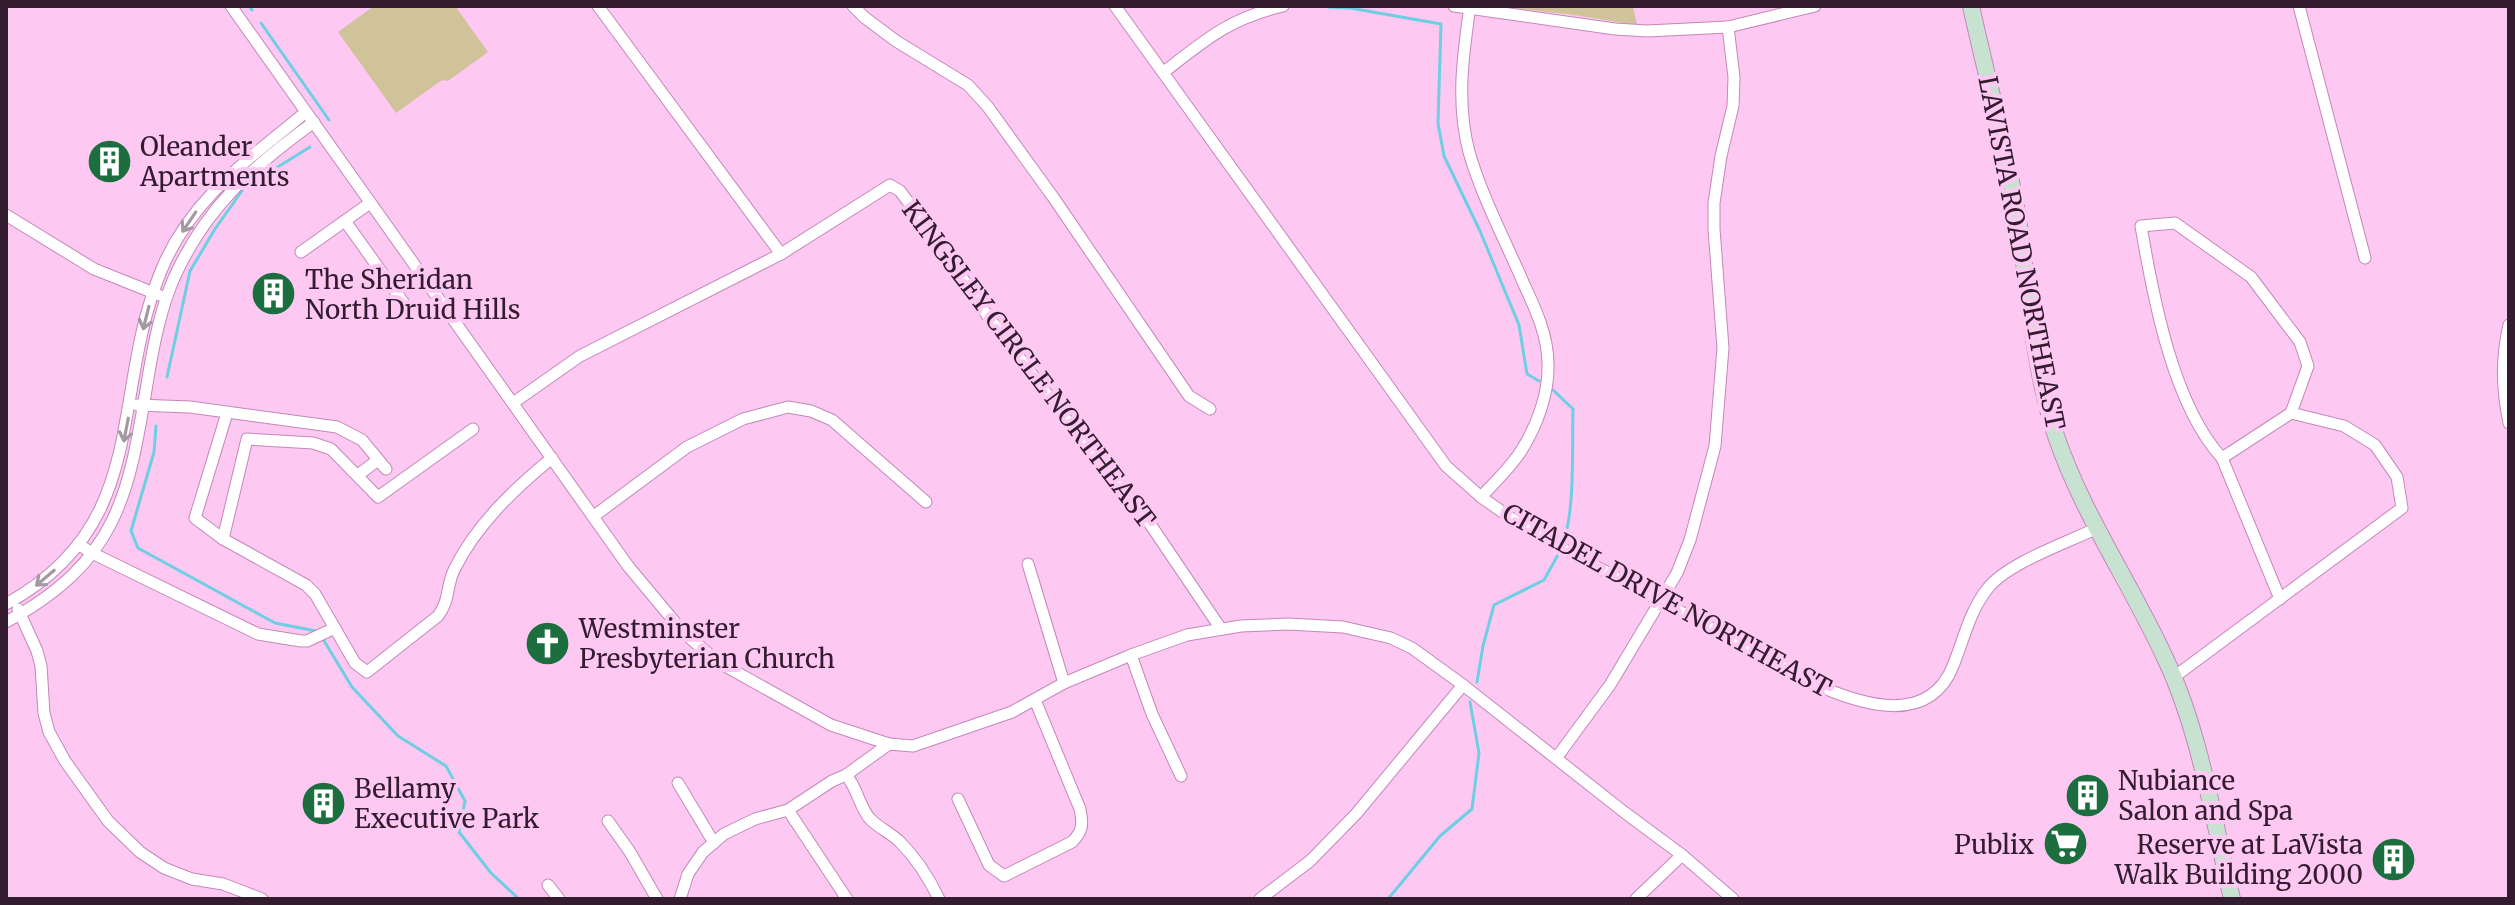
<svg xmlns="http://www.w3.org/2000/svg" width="2515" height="905" font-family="Merriweather,serif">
<rect width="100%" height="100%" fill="#fdc9f2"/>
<g fill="#d0c39a">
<path d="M374,6h81l33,46 -40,29 -6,-1 -46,33 -58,-81z"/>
<path d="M1497,6h136l4,19 -63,-10z"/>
</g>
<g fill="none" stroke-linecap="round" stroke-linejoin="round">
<g stroke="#6ecee2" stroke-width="3">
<path d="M249,6l3,4"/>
<path d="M1328,7l22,1 91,16 -3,99 6,33 36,75 39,94 8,49 12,7"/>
<path d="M261,23l68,97"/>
<path d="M167,377l23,-106 25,-42 29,-41 66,-41"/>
<path d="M1553,390l20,19c-1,33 2,100 -9,130"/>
<path d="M156,426l-2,26 -23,79 7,17 137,75 41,8"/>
<path d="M323,639l29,48 46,49 48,30 19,35 -6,31 32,41 28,26"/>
<path d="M1477,682l6,-36 11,-41 50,-25 15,-27"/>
<path d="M1388,899l52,-63 32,-27 7,-56 -9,-51"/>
</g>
<defs>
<g id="minor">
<path d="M231,6l397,560 55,66 35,30 113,63 58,19 24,2 99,-34 52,-29 67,-28 56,-20 54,-9 47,-2 55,3 48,11 21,10 51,37 161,127 58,43 51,44"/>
<path d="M598,6l183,248"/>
<path d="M853,6l11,11 32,24 72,44 20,22 65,90 136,199 21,13"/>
<path d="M1115,6l331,460 35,31 47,33 291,156c44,19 110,40 134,-20 11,-27 16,-54 35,-78 20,-25 78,-45 107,-59"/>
<path d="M1454,6l161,23 32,2 81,-4 87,-21"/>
<path d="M1470,6c-7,49 -14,97 -1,146 13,45 36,88 54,130 12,26 25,53 25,82 1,29 -11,62 -27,87 -11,17 -26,31 -40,46"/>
<path d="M2299,6l66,252"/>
<path d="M1164,72c41,-32 66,-54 119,-66"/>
<path d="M6,215l88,54 65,26"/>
<path d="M345,221l58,81"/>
<path d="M301,252l69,-49"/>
<path d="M2509,325c-8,33 -7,65 0,98"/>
<path d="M513,403l67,-47 201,-102 109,-69 10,6 37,49 50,75 75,99 82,101 77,114"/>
<path d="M137,405l53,2 147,20 25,13 24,29"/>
<path d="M473,429l-95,68 -47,-48 -18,-6 -66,-4 -24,100 83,46 9,9 40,69 12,9 71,-56c12,-16 8,-29 16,-46 22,-45 60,-81 98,-112"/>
<path d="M2222,458l69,-45 17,-47 -8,-24 -49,-65 -76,-54 -34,3c12,71 32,179 81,232l58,141"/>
<path d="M358,475l20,-15"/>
<path d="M594,516l93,-69 56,-28 45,-12 23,4 21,9 94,82"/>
<path d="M223,539l-28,-21 32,-105"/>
<path d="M78,544l14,9 166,81 43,7h6l28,-13"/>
<path d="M1028,564l36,119"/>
<path d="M6,604c146,-80 103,-206 155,-333 29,-72 88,-112 145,-159"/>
<path d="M18,609l19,42 4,15 3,47 5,19 16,29 43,60 32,31 24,16 28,11 31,5 39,15"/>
<path d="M6,622c113,-61 123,-128 142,-244 6,-35 12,-67 26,-100 32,-71 78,-111 140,-156"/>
<path d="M1131,655l21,59 29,62"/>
<path d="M2174,677l228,-169 -5,-31 -22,-32 -31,-19 -53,-13"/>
<path d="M1557,757l53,-72 67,-112 13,-33 25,-94 8,-98 -9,-119v-26l7,-47 12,-50 1,-29 -6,-50"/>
<path d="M846,775c11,12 13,31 24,44 9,9 21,14 30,23 17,17 29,36 39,57"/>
<path d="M678,783l36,60"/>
<path d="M958,799l31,66 15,11 68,-34c11,-11 11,-18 8,-33l-45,-109"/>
<path d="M788,810l59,89"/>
<path d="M608,821l22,31 27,47"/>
<path d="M548,885l11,14"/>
<path d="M680,899l8,-25 15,-22 21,-18 31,-15 33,-9 44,-29 14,-6 43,-31"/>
<path d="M1260,899l50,-38 46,-47 107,-129"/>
<path d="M1636,899l46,-44"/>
</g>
<path id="secondary" d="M1971,6c15,69 34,137 46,207 12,73 15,149 38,220 27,81 76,150 111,227 34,72 48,162 66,239"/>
</defs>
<use href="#minor" stroke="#c487b9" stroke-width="13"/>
<use href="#secondary" stroke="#c487b9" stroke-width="18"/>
<use href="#minor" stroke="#fff" stroke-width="11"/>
<use href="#secondary" stroke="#c8e2d1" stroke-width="16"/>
</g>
<defs><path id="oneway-shaft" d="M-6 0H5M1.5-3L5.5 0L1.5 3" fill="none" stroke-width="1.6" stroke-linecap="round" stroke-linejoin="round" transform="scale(2)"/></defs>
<g stroke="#a499a2">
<use href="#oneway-shaft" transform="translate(189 222) rotate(124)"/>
<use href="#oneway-shaft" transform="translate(146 318) rotate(104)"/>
<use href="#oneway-shaft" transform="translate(126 430) rotate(101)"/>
<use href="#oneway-shaft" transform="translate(45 578) rotate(140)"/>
</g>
<defs>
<symbol id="building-disc" viewBox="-11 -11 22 22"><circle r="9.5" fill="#1d6e3f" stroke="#fdc9f2"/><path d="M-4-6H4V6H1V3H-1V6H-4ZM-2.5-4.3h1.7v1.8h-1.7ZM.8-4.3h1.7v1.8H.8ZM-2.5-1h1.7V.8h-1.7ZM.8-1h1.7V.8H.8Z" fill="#fff"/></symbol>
<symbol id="church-disc" viewBox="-11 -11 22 22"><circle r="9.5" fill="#1d6e3f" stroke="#fdc9f2"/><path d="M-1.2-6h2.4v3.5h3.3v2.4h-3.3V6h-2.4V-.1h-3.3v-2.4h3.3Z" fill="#fff"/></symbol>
<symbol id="supermarket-disc" viewBox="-11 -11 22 22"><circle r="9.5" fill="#1d6e3f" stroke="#fdc9f2"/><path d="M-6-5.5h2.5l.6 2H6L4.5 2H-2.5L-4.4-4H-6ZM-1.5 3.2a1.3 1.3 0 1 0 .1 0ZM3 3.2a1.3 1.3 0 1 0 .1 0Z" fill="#fff"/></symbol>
</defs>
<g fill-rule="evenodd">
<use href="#building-disc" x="84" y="136" width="51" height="51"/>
<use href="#building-disc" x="248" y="268" width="51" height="51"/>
<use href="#church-disc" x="522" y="618" width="51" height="51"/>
<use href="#building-disc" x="2062" y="770" width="51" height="51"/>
<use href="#building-disc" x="298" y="778" width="51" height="51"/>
<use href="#supermarket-disc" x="2040" y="818" width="51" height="51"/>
<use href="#building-disc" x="2368" y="834" width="51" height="51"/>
</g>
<g text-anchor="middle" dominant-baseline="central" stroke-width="8" stroke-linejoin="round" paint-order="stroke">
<g font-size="26" fill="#341c30" stroke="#fdc9f2" text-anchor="start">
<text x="140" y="146">Oleander<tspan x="140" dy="30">Apartments</tspan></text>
<text x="305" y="279">The Sheridan<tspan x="305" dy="30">North Druid Hills</tspan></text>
<text x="579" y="628">Westminster<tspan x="579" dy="30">Presbyterian Church</tspan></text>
<text x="2118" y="780">Nubiance<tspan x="2118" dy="30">Salon and Spa</tspan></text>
<text x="354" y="788">Bellamy<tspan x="354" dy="30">Executive Park</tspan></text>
<text x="2034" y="844" text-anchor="end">Publix</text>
<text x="2363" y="844" text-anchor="end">Reserve at LaVista<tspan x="2363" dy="30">Walk Building 2000</tspan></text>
</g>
<g font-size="26" fill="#341c30" stroke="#fdc9f2">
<text transform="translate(2022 253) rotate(79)">LAVISTA ROAD NORTHEAST</text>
<text transform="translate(1029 364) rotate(53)">KINGSLEY CIRCLE NORTHEAST</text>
<text transform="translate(1667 600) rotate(29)">CITADEL DRIVE NORTHEAST</text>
</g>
</g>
<rect width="2515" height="905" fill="none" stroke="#341c30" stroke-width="16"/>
</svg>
